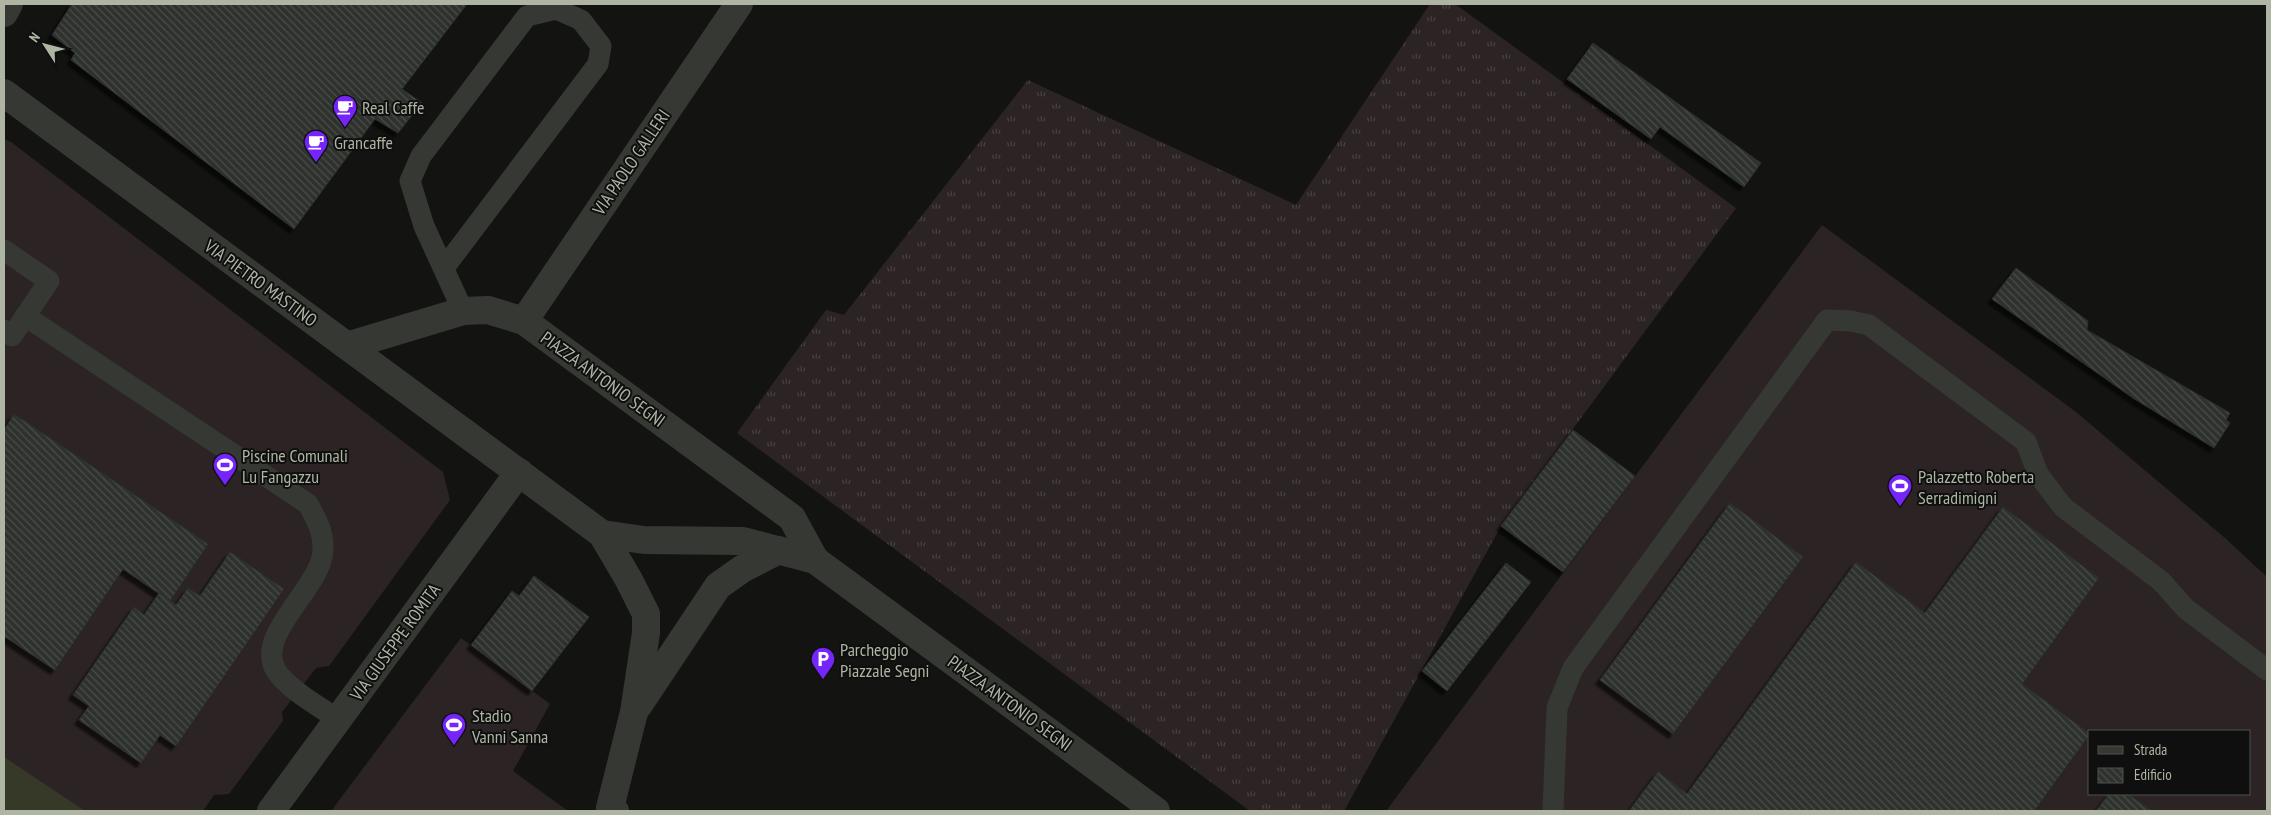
<svg xmlns="http://www.w3.org/2000/svg" width="2271" height="815" font-family="'PT Sans Narrow',sans-serif">
<defs>
<pattern id="grass-tufts" width="24" height="20" patternUnits="userSpaceOnUse" patternTransform="scale(1.25)"><rect width="24" height="20" fill="#2c2324"/><path d="M3 7l-1-3M5 7V3M7 7l1-3M15 17l-1-3M17 17v-4M19 17l1-3" fill="none" stroke="#484141"/></pattern>
<pattern id="building-back-hatch" width="6" height="6" patternUnits="userSpaceOnUse" patternTransform="scale(1.25)"><rect width="6" height="6" fill="#2e312d"/><path d="M-1 5l2 2M0 0l6 6M5-1l2 2" fill="none" stroke="#4a4d48"/></pattern>
<filter id="shadow"><feDropShadow dx="-4.5" dy="4.5" stdDeviation="1" flood-color="#0009"/></filter>
</defs>
<rect width="100%" height="100%" fill="#131412"/>
<path fill="url(#grass-tufts)" d="M1430,4h25l281,204 -235,318 -157,285h-94l-513,-378 89,-123 18,5 184,-235 268,125z"/>
<g fill="#2c2324" fill-rule="evenodd">
<path d="M4,139l7,3 432,330 7,28 -121,166 -13,2 -34,44 1,9 -54,73 -15,1 -11,16h-199z"/>
<path d="M1822,225l254,187 149,126 42,39v234h-881zM2090,731h160v63h-160z"/>
<path d="M461,638l89,66 -37,67 55,40h-237z"/>
</g>
<path fill="#363828" d="M4,757l81,54h-81z"/>
<g fill="url(#building-back-hatch)" stroke="#2d302c" filter="url(#shadow)">
<path d="M72,4h395l-65,85 20,14 -24,30 -23,-14 -81,110 -223,-169 4,-7 -23,-18z"/>
<path d="M1593,43l168,120 -17,24 -84,-60 -9,12 -84,-60z"/>
<path d="M2016,268l72,53 -1,9 143,83 -4,7 4,3 -16,25 -81,-50 -141,-99z"/>
<path d="M14,414l194,130 -38,57 -47,-32 -68,101 -51,-34v-206z"/>
<path d="M1573,430l62,46 -72,96 -62,-46z"/>
<path d="M1730,503l73,54 -130,177 -73,-54z"/>
<path d="M2003,507l96,71 -77,106 68,50 -56,77h-405l29,-39 29,22 169,-232 69,51z"/>
<path d="M230,552l54,37 -108,157 -16,-11 -19,28 -62,-43 10,-14 -16,-11 61,-88 10,8 15,-22 17,12 12,-17 12,8z"/>
<path d="M1506,563l25,19 -84,109 -25,-20z"/>
<path d="M534,576l55,41 -57,74 -61,-46 41,-54 7,5z"/>
<path d="M2109,794h19l24,17h-56z"/>
</g>
<g fill="none" stroke-linecap="round" stroke-linejoin="round">
<g stroke="#363933" stroke-width="21">
<path d="M4,250l45,31 -37,55 -8,-6"/>
<path d="M444,268l154,-204 3,-18 -20,-26 -25,-11 -29,7 -106,140 -11,25 14,45 39,85"/>
<path d="M25,316l283,188c8,15 16,28 15,46 -1,39 -76,89 -43,126 16,18 40,31 59,44"/>
<path d="M1553,811l4,-103 16,-40 254,-348 24,1 18,4 157,117 12,32 25,33 98,74 25,28 81,61"/>
</g>
<g stroke="#363933" stroke-width="28">
<path d="M4,13l5,-9"/>
<path d="M4,93l598,441 27,46 17,34v19l-12,79 -24,96 5,3"/>
<path d="M524,321l215,-317"/>
<path d="M347,346l116,-35 25,-1 36,11 268,197 23,42"/>
<path d="M602,534l42,6 99,1 72,19 341,251"/>
<path d="M638,706l80,-120 24,-17 37,-19"/>
<path d="M271,811l248,-339"/>
</g>
</g>
<defs>
<symbol id="cafe-pin" viewBox="-11 -11 22 30"><path d="M0 17L-7.5 6A9.5 9.5 0 1 1 7.5 6Z" fill="#7524fa" stroke="#0e0f0e"/><path d="M-5.5-4.5H6V0H3Q3 3.5 0 3.5H-2.5Q-5.5 3.5-5.5 0ZM3-3.2v2h1.7v-2ZM-6 4.5H4V6H-6Z" fill="#fff"/></symbol>
<symbol id="stadium-pin" viewBox="-11 -11 22 30"><path d="M0 17L-7.5 6A9.5 9.5 0 1 1 7.5 6Z" fill="#7524fa" stroke="#0e0f0e"/><path d="M0-5a6.5 5 0 1 0 0 10a6.5 5 0 1 0 0-10ZM-3.5-1.8h7v3.6h-7Z" fill="#fff"/></symbol>
<symbol id="parking-pin" viewBox="-11 -11 22 30"><path d="M0 17L-7.5 6A9.5 9.5 0 1 1 7.5 6Z" fill="#7524fa" stroke="#0e0f0e"/><path d="M-3.5-5.5H1a3.5 3.5 0 0 1 0 7H-1V5.5H-3.5ZM-1-3.4V-.6H.8a1.4 1.4 0 0 0 0-2.8Z" fill="#fff"/></symbol>
</defs>
<g fill-rule="evenodd">
<use href="#cafe-pin" x="331" y="93" width="28" height="38"/>
<use href="#cafe-pin" x="302" y="128" width="28" height="38"/>
<use href="#stadium-pin" x="211" y="451" width="28" height="38"/>
<use href="#stadium-pin" x="1886" y="472" width="28" height="38"/>
<use href="#parking-pin" x="809" y="645" width="28" height="38"/>
<use href="#stadium-pin" x="440" y="711" width="28" height="38"/>
</g>
<g text-anchor="middle" dominant-baseline="central" stroke-width="4" stroke-linejoin="round" paint-order="stroke">
<g font-size="18" fill="#aeb6a3" stroke="#0e0f0e" text-anchor="start">
<text x="362" y="107">Real Caffe</text>
<text x="334" y="142">Grancaffe</text>
<text x="242" y="455">Piscine Comunali<tspan x="242" dy="21">Lu Fangazzu</tspan></text>
<text x="1918" y="476">Palazzetto Roberta<tspan x="1918" dy="21">Serradimigni</tspan></text>
<text x="840" y="649">Parcheggio<tspan x="840" dy="21">Piazzale Segni</tspan></text>
<text x="472" y="715">Stadio<tspan x="472" dy="21">Vanni Sanna</tspan></text>
</g>
<g font-size="18" fill="#aeb6a3" stroke="#0e0f0e">
<text transform="translate(631 162) rotate(-56)">VIA PAOLO GALLERI</text>
<text transform="translate(261 283) rotate(36)">VIA PIETRO MASTINO</text>
<text transform="translate(603 379) rotate(36)">PIAZZA ANTONIO SEGNI</text>
<text transform="translate(395 642) rotate(-54)">VIA GIUSEPPE ROMITA</text>
<text transform="translate(1010 703) rotate(36)">PIAZZA ANTONIO SEGNI</text>
</g>
</g>
<rect width="2271" height="815" fill="none" stroke="#aeb6a3" stroke-width="10"/>
<rect x="2088" y="730" width="162" height="65" fill="#0e0f0e" stroke="#4e524a"/>
<rect x="2098" y="746" width="25" height="8" fill="#363933" stroke="#4e524a"/>
<text x="2134" y="755" font-size="15" fill="#aeb6a3">Strada</text>
<rect x="2098" y="768" width="25" height="15" fill="url(#building-back-hatch)" stroke="#4e524a"/>
<text x="2134" y="780" font-size="15" fill="#aeb6a3">Edificio</text>
<g transform="translate(45 45) rotate(306)" stroke="#0e0f0e" stroke-width="4" paint-order="stroke">
<path d="M0-4L9 19L0 12L-9 19Z" fill="#aeb6a3"/>
<text y="-8" font-size="14" font-weight="bold" text-anchor="middle" fill="#aeb6a3">N</text>
</g>
</svg>
